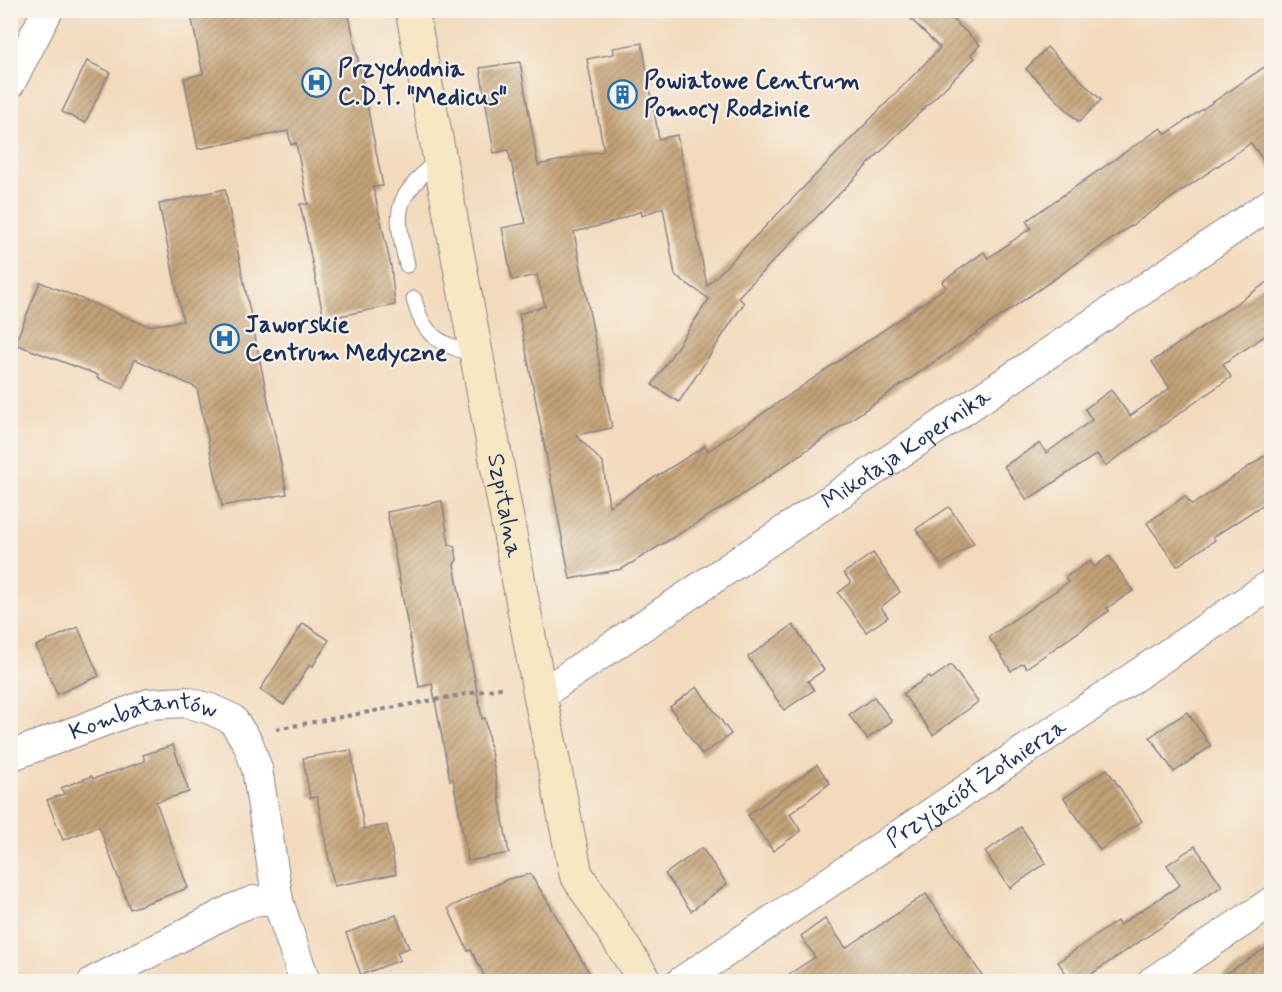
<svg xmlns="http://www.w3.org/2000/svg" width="1282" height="992" font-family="Mynerve,sans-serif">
<defs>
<pattern id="building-hatch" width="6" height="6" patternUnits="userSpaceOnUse" patternTransform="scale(1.5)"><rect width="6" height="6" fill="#c4a276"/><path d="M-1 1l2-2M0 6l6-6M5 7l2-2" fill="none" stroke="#9e8464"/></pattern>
</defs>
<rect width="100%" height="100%" fill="#f7f3e8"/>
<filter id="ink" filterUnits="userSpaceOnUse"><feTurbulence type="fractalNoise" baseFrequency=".0167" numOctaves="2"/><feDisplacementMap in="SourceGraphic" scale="12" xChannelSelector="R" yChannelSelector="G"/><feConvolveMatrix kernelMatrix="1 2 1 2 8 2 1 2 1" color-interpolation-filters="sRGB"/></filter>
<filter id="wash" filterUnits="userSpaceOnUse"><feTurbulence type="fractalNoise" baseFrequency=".008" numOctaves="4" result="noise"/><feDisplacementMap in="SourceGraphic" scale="24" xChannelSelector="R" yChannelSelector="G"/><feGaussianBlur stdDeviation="1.35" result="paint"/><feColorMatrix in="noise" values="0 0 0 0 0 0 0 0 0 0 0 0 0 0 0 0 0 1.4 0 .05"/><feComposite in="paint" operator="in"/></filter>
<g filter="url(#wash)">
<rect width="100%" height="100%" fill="#f3dabc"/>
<g id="blocks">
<g fill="url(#building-hatch)">
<path d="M190,10h158l35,176 -10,1 18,79 4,39 -71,14 -24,-115h8l-12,-61 -5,2 -3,-14 -90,18 -14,-71 19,-4z"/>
<path d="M902,10h41l37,35 -9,9 4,4 -82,81 -155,158 6,6 -65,99 -27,-17 57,-86 -34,-24 -12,-68 -21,9 -1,-5 -34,13 -33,8 38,196 -36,7 27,28 6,43 96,-60 3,5 238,-164 -4,-5 42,-30 4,6 43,-30 -5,-7 95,-66 40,-27 5,6 106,-72v110l-21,-29 -515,356 -114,70 -52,10 -51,-265 26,-8 -8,-31 -25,5 -10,-52 24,-5 -18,-73 -14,3 -14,-85 40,-6 18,103 66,-14 -17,-92 27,-5 -1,-6 29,-5 17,96 18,-4 30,151 233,-238z"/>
<path d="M1047,47l54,53 -22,22 -53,-53z"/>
<path d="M87,61l23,11 -25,51 -23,-11z"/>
<path d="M225,189l62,305 -65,12 -25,-118 -62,-29 -12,29 -26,-10 1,-3 -83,-31 25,-62 108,44 35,-5 -24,-117z"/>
<path d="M1272,279v52l-49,33 8,13 -126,89 -8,-12 -70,46 -23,-34 36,-23 6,10 46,-33 -7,-11 26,-19 19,26 40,-28 -18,-26z"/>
<path d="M1272,451v48l-59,38 2,3 -38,26 -30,-43 38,-27 7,9z"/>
<path d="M442,501l7,43 6,3 2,13 -3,4 28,155 3,-1 24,135 -41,8 -15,-82 -3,1 -18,-96 -13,3 -32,-175z"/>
<path d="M949,507l25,36 -33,22 -25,-36z"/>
<path d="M873,553l27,39 -19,15 7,10 -22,15 -28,-39 13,-10 -7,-10z"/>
<path d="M1109,556l24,35 -26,17 2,3 -83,57 -3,-5 -12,8 -22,-34 79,-55 -3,-4 25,-17 4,6z"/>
<path d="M303,623l26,17 -16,26 -3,-2 -26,41 -24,-15z"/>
<path d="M793,625l31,45 -16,11 6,9 -30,20 -36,-53z"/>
<path d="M78,627l21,49 -42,18 -21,-48z"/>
<path d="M951,665l27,37 -45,33 -30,-41 26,-18 2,3z"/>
<path d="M697,687l34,47 -29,21 -32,-48z"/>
<path d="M874,697l18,24 -25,18 -18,-24z"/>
<path d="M1187,712l24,34 -37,26 -24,-35z"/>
<path d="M173,745l16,47 -33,10 32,86 -58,21 -31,-83 -36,14 -16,-40 17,-6 -3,-6 31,-12 1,3 52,-18 -2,-6z"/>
<path d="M351,750l13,79 23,-4 9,49 -62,12 -17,-89 -7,1 -7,-40z"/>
<path d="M817,765l13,18 -40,31 11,17 -28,20 -25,-36z"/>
<path d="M1107,769l35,52 -42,29 -36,-52z"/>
<path d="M1021,827l25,36 -36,25 -25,-36z"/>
<path d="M1195,846l27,40 -141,95h-10l-13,-19 59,-41 2,4 61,-40 -13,-20z"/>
<path d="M702,848l25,36 -36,27 -26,-37z"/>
<path d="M530,874l15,23 49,84h-107l-16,-31 -3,1 -20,-43 60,-29z"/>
<path d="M926,894l60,87h-207l36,-24 -14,-21 24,-17 21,29z"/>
<path d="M396,915l13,33 -12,4 3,8 -39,15 -15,-42z"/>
<path d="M1272,944v37h-57z"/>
</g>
</g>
</g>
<g filter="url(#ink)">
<use href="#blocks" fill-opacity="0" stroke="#87848d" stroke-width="1.5"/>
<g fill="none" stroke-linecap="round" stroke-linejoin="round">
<defs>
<g id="lane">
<path d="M407,265c-4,-20 -14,-49 -2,-69 9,-14 23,-27 34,-39"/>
<path d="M414,299c10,40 26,44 62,56"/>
</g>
<g id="street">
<path d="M10,83l38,-73"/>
<path id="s1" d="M540,695l732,-492"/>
<path id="s2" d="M10,756l139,-52 37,-2 24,7 22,10 16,24 9,26 21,132 27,81"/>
<path d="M93,982l140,-73 21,-8h24"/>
<path id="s3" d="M681,982l591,-398"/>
<path d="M1152,982l120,-80"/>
</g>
<g id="secondary">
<path id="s4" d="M412,10l128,685 36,179 70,108"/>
</g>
</defs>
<use href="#lane" stroke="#87848d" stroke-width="17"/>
<use href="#street" stroke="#87848d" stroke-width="32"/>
<use href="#secondary" stroke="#87848d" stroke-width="35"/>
<path stroke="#87848d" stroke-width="4" stroke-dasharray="4.5 4.5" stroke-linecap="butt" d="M276,729l229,-42"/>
<use href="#lane" stroke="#fff" stroke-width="15"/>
<use href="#street" stroke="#fff" stroke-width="30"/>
<use href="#secondary" stroke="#f8e7c3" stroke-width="33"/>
</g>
</g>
<defs>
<symbol id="hospital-ring" viewBox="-11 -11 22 22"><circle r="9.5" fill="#f7f3e8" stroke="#1f6fb2" stroke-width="1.5"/><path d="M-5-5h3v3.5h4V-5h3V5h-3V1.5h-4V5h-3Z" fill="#1f6fb2"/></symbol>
<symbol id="building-ring" viewBox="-11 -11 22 22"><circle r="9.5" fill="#f7f3e8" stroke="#1f6fb2" stroke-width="1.5"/><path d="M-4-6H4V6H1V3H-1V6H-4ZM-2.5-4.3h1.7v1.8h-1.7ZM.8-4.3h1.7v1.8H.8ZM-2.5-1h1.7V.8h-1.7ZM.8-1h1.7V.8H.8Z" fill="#1f6fb2"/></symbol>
</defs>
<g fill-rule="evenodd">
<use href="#hospital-ring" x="300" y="66" width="33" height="33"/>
<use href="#building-ring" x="606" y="78" width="33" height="33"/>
<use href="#hospital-ring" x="208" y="322" width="33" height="33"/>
</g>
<g text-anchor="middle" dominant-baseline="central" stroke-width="4.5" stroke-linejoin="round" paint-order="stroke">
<g font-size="24" font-weight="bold" fill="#1b2f5e" stroke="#f7f3e8" text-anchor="start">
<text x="338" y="69">Przychodnia<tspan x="338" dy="28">C.D.T. "Medicus"</tspan></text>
<text x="644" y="81">Powiatowe Centrum<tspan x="644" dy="28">Pomocy Rodzinie</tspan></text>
<text x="245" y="325">Jaworskie<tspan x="245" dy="28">Centrum Medyczne</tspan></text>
</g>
<g font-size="24" fill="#1b2f5e" stroke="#f7f3e8">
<text stroke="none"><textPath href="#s1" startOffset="441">Mikołaja Kopernika</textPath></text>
<text stroke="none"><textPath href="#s4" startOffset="504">Szpitalna</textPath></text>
<text stroke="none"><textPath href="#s2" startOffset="141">Kombatantów</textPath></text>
<text stroke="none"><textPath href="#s3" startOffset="356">Przyjaciół Żołnierza</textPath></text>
</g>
</g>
<rect width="1282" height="992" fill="none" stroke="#f7f3e8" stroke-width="36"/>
</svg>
